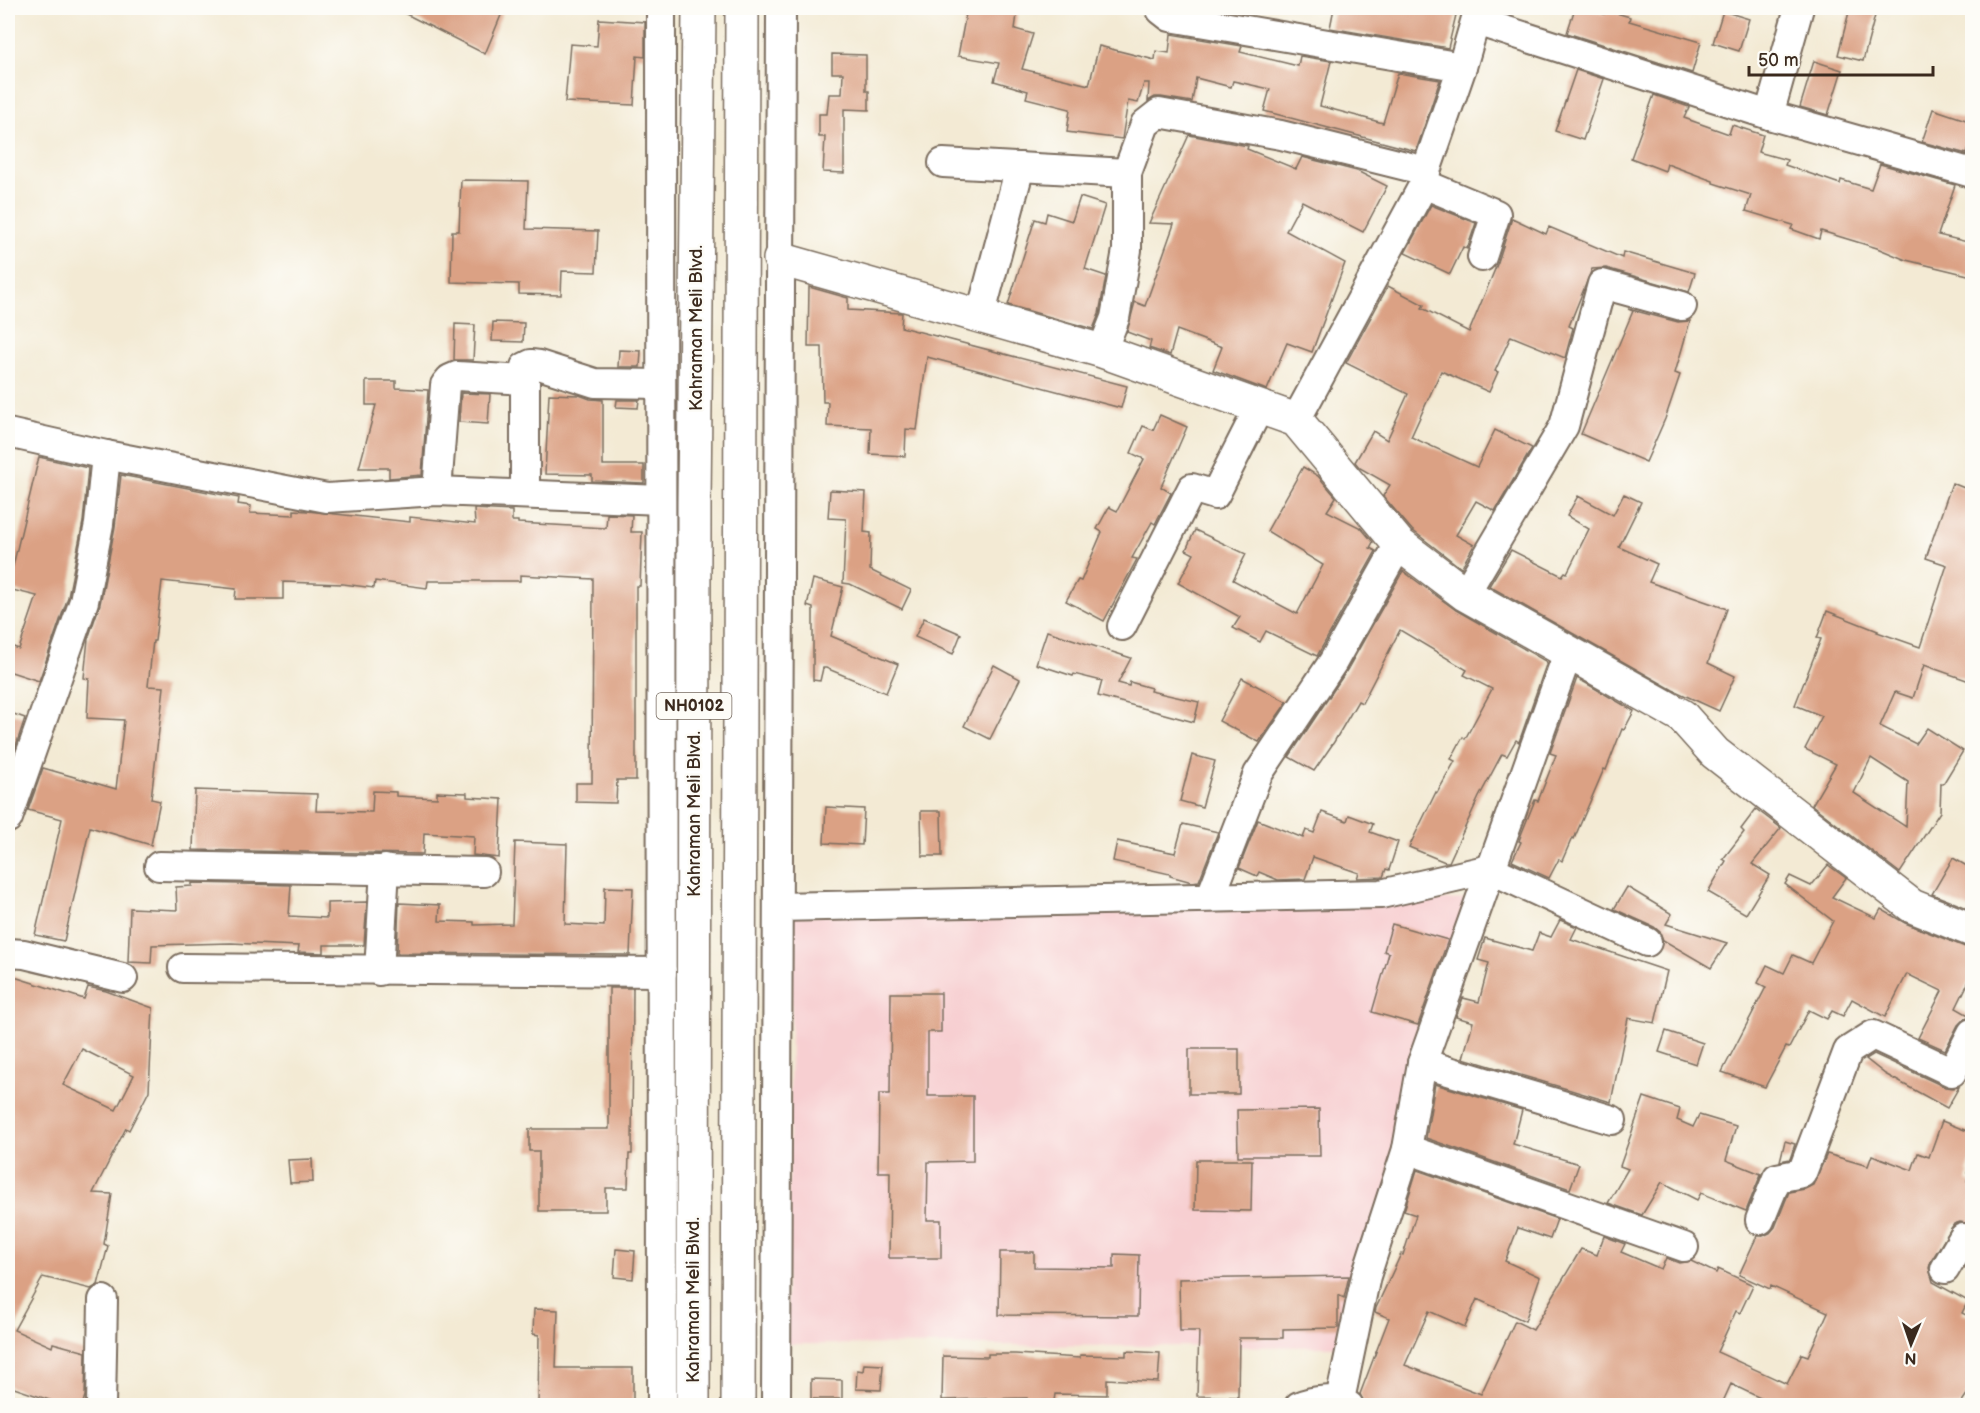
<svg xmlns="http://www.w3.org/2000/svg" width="1980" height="1413" font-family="'Balsamiq Sans',sans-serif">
<rect width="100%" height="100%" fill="#fdfcf7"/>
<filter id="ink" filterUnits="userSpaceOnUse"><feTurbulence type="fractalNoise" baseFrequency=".0167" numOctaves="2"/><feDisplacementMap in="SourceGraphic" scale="12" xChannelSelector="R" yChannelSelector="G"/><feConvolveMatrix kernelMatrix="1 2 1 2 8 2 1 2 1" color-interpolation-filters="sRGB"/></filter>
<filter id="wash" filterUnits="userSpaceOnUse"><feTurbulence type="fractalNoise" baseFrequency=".008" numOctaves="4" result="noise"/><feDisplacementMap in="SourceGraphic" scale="24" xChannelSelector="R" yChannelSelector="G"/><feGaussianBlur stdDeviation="1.35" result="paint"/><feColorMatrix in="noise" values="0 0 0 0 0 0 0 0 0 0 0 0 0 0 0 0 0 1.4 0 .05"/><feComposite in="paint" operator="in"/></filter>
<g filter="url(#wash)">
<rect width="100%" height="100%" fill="#f3ead4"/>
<path fill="#f7cfd1" d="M1474,899l-127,448 -561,-3 7,-428z"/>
<g id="blocks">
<g fill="#dba184" fill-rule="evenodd">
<path d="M394,8h110l-19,46z"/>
<path d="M967,8h51l-3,21 18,5 -11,35 67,16 10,-39 56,14 1,-9 13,2 2,-19 71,12 -2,6 58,14 2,-10 31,5 -11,45 63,17 15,-50 42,7 -24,71 -152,-40 6,-22 -37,-8 -2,6 -35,-9 -4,24 -31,-5h-6l-7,4 1,-18h-5l-6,20 -10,-2 -6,38 -55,-7 3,-23 -44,-11 2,-7 -34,-10 5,-18 -41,-7z"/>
<path d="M1334,8h90l32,7 -8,33 -118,-20z"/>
<path d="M1575,8h9l20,6 2,-4 24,7 -1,4 72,21 -9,31 -125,-40z"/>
<path d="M1850,8h27l-14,53 -25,-6z"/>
<path d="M1723,11l26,8 -10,32 -26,-8z"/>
<path d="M599,19l46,3v35l-8,-1 -3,49 -69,-3 5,-58 27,2z"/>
<path d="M832,54l34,1v36h3v19l-25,-1v64l-21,-1 2,-35h-6v-23h8l2,-20h13l1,-21h-11z"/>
<path d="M1814,61l28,9 -14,45 -28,-8z"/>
<path d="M1576,70l28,9 -21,61 -28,-9z"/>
<path d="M1654,95l35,12 -5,11 45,16 3,-9 31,10 -5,17 29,8 -2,5 55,19 1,-4 30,9 9,-25 75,21 -17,50 34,8v33l-66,-16 -29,-12 -56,-17 -2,8 -28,-10 2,-4 -47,-14 5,-16 -38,-12v-2l-46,-17 -2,7 -34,-13z"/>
<path d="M1933,109l39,13v16l-5,16 -45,-12z"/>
<path d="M1189,135l59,11 -1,3 49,20 6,-12 55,14 30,15 -24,46 -61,-31 -16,30 59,32 -33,89 -25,-9 -20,47 -54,-20 9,-23 -45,-17 -7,25 -21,-7 2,-7 -24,-9 8,-30 10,4 29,-82 -25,-1z"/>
<path d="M461,180l67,1 -2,48 72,2 -2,41 -34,-1 -1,24 -42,-1v-10l-68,-2 1,-51h7z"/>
<path d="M1080,197l25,8 -20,64 21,7 -7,38 -6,15 -85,-24 27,-86 10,3 2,-9 25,8z"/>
<path d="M1431,205l45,18 -9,26 -4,-2 -13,27 -45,-21z"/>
<path d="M1512,218l34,16 3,-7 73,31 1,-6 72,21 -6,19 -83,-24 -14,1 -23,57 4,2 -8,30 -54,-22 -16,35 3,1 -9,20 -48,-21 -30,66 66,30 18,-37 37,18 -37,63 -19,-10 -20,34 18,10 -13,23 -49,-38 -29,-34 7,-11 -30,-17 -5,-6 18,-31 14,9 21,-46 -62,-31 42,-77 36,19 -2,3 47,24 29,-70z"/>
<path d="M809,287l39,11v12l54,3 -1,14 226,59 -6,22 -194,-51 -10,73 -11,-1 -1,27 -35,-2 1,-26 -44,-2 1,-24h-5l-1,-55h-14z"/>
<path d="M1628,309l50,13 12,-1 -15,52 5,2 -15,44 -19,43 -65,-28 52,-123z"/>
<path d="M493,322l31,1 -1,19 -31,-1z"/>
<path d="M455,324l20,1 -2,35h-19z"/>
<path d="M619,350l22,1 -1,16h-22z"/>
<path d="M366,381h30v7l32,2 -6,85 -33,3v-10h-30l17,-63h-10z"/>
<path d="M461,393l29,1 -2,30 -29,-2z"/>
<path d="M549,394l30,1 11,4 13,1v65h41v18l-52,-2v-6l-47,-1z"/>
<path d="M617,400h22l-1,8 -22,-1z"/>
<path d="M1160,415l27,12 -26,60 10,6 -16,31 -3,-2 -20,36 5,1 -33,62 -38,-20 12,-21 3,1 21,-49 -5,-3 12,-22 8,4 27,-52 -13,-6 12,-27 10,4z"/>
<path d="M39,457l49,11 -5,54 -15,75 -29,84 -31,-10v-26l11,4 18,-53 -29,-7v-24l5,1z"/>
<path d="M1303,467l15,9 18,21 -9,14 34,17 12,14 -3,6 6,3 -59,105 -51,-25 -6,11 -27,-14 7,-11 -62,-34 16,-29 -8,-4 9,-20 51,24 -13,26 64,34 26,-49 -56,-34z"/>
<path d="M121,475l118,23 -1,6 13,2 -1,7 44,2v-5l13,1 103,11v-5l65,7 -1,-15 38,2v10h6v2l88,5 1,-14 25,1 -1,17h11l-2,54h-4v194h-19l-1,23 -40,-1v-19h16l1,-204 -73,-4v6h-92l-1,7 -52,-7 -1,7 -31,-4 -60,-2v17h-48l1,-10 -74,-8 -7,60h-2l-5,45 16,1 -13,112 9,2 -9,44 -61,-18 -26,114 -29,-6 27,-116 -34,-9 15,-42 73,21 8,-69 -37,-2 2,-39 -5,-1 4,-39 12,-35 15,-77z"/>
<path d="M1952,483l20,8v191l-48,-17 -11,33 -18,-6 -15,34 36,18 11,-16 36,23 -20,33 -2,-1 -1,29 -40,61 -88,-68 24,-41 -31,-15 17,-33 -27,-11 26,-66 -4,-1 10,-27 51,20 -1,1 43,15 27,-82 -21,-7zM1871,758l37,24 -2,45 -52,-34z"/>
<path d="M830,490l36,2 -2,40 7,1 -1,37 41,20 -9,19 -52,-25 -7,-1 3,-64 -18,-1z"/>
<path d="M1624,494l17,8 -22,45 38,17 -8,18 78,27 -19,54 27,13 -16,35 -46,-21 -184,-104 22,-36 51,26 3,-4 2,1 22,-44 -22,-13 11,-20 35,19z"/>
<path d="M1403,571l53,39 91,52 -28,80 -3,-2 -9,16 -5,-2 -23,43 -30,65h-4l-36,-15 27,-55 1,1 18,-32 -4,-2 12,-22 2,2 27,-50 -28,-14 3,-5 -67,-40 -38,73 -4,-2 -24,41 -20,29 -25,-14 58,-87z"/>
<path d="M813,579l30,8 -12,49 67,28 -12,29 -60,-25h-3l-3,13 -7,-1v-72l-6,-2z"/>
<path d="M924,618l37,16 -8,20 -38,-17z"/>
<path d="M1047,631l84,27 -13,25 11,3 1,-4 21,6 -1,3 49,11 -5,20 -96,-26 4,-15 -28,-7 -1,2 -37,-12z"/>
<path d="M994,665l26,14 -30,60 -26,-13z"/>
<path d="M1242,678l45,24 -28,40 -40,-21z"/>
<path d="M1577,678l57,33 -10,19 -2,-1 -16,41 -2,-1 -30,70 -2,-1 -10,23 -3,-2 -10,19 -37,-17 9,-19 -2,-1 2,-6 14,-35 3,1 18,-46 -6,-2z"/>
<path d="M8,712l17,6 -17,52z"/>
<path d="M1192,755l23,6 -13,46 -22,-6z"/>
<path d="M195,790l122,4 -1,17 56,1 1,-21 23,1v4l41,2v-6l30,1v4l35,2 -3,59 -26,-3 1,-19 -50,-3 -1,21 -230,-4z"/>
<path d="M826,807l38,2 -2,36 -38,-2z"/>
<path d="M1756,809l25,19 -29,36 18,11 -24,39 -38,-22 18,-31 -3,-2 21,-27 -3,-3z"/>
<path d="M921,811h20l1,45h-20z"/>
<path d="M1322,812l25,9 2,-6 24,9 -3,8 28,10 -9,28 -3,-1 -3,8 -26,1 2,-5 -46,-16 -8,22 -27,1 -19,-8 -2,4 -18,-8 19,-48 45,18 3,-8 8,3z"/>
<path d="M1183,824l35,8 -19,49 -7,1 -22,-6v-2l-57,-13 4,-20 58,12z"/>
<path d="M515,842l52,2 -2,80 39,2 1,-39 28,1 -3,67 -233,-2 2,-50 41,2 -1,16 35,1v3l38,-1z"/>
<path d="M1953,858l19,11v36l-2,4 -38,-15z"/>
<path d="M1828,865l18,13 -14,19 44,21 5,-9 24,14 60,24 7,1v27l-16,33 16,9 -8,2 -6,6 -13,25 -27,-12 24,-47 -35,-17 -22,43 -33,-18 -9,17 -11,-5 -5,8 -18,-9 -20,38 -3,-1 -21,40 -43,-15 44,-85 -8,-4 9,-18 17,8 9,-18 18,8 22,-42 -48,-37 5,-8 21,10z"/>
<path d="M192,883l99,2 -2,31 38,2v-15l40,-1 -3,43h-40v8l-26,-1 1,-6 -68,-3 -79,2 -1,18 -23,-1 2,-54 47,2 -1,-23 16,-1z"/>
<path d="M1627,887l45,27 -6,10 61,19 -16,25 -48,-28 -3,-8 -6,-5 -40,-18z"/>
<path d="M1560,920l17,7 -6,12 96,32 -12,52 -27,-5 -17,84 -148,-44 10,-36 -17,-5 7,-19 16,4 10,-39 -11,-3 7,-22 47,13 7,-18 12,4z"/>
<path d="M1392,924l56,16 -30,85 -46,-13 17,-59 -5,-2z"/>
<path d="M8,975l76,24 4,-12 18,4 47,17 -4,83 -20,39 -3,-2 -33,65 19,1 -8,50 4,2 -10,39 -7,4 -48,-12 -29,53 38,17 1,-4 33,9 -1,44 -3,10h-15l-59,-20zM82,1049l52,26 -18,35 -53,-25z"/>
<path d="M609,988h24l-1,166h-3l-1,34h-22v23h-67v-60h-10v-22h80z"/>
<path d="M891,993h50v39h-13v64h45v65l-45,1 -1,58h14v38h-52l1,-86h-12l1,-78h11z"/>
<path d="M1666,1031l37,12 -7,21 -37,-12z"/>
<rect x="1189" y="1049" width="50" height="45"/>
<path d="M1874,1054l71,33 8,1 6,-1 -12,21 -62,-34 -19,-15z"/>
<path d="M1435,1084l87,26 -9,34 66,20 -9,25 -144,-51z"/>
<path d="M1644,1097l36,12 -3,11 16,7 6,-12 37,11 -10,34 35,14 -15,37 -45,-18 -4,7 -35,-18 -20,33 -34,-12 20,-34 -8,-3z"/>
<path d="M1319,1109l1,47h-82l-1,-46z"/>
<path d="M1942,1121l30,12v25l-5,15 2,1 -2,7 5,2v41l-12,-2 -6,2 -23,37 -2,7 4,14 35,19 -6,12 10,5v69l-13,19h-182l-46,-22 -10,22h-356l-5,-12 29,-76 -14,-6 1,-4 25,-54 2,1 13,-40 -12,-4 13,-41 140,49 -7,20 -32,-11 -13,33 35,16 -15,44 -48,-22 -12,28 -36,-16 -24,54 76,29 34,-73 18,9 48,-81 16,6 7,-19 21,8 -4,8 40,17 5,-11 13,5 12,-2 25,12 2,-4 35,16 -13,28 -4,-2 -19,41 70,32 15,-30 6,2 20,-44 -57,-26 -1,3 -31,-14 18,-39h6l7,-3 5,-6 14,-35 16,-3 8,-4 14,-31 41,12 4,-11 40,15 6,-17 11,4z"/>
<path d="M1785,1141l10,3 -5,15 -10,2z"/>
<path d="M312,1159l1,23 -23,1 -2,-23z"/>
<path d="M1196,1160h56l-1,51 -56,-1z"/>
<path d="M616,1249l19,2 -2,28 -19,-2z"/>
<path d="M1000,1252h34v15l80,1v-14l25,1 -1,61 -139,-1z"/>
<path d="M1349,1276l-5,22 -6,-3v33l-55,1v9h-44l-1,59 -41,-1 2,-65h-19l-1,-52z"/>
<path d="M534,1309l24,1 -2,58h77v38h-95l1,-71 -6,-1z"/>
<path d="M1126,1351l34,2 -2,29 -51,-3v16l-52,-1 -1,7 -27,-1v-2l-85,2 1,-44 45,1v-3h27l65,4v-3l46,1z"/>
<path d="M864,1364l19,1 -2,25 -25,-1 1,-19 6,1z"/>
<path d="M811,1379l31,1v19h-31z"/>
</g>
</g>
</g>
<g filter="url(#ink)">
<use href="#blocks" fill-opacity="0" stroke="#7b6d5e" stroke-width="1.5"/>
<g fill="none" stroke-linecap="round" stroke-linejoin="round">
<defs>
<g id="minor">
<path d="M661,8l1,1398"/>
<path d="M1160,8l1,2 9,7 292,50"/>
<path d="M1476,21l293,94 203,58"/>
<path d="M1769,115l30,-107"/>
<path d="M943,163l184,10"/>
<path d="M1424,184l72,30 -14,43"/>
<path d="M980,317l40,-150"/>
<path d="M1102,351l13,-33 12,-68v-77l18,-49 14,-11 122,22 145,36"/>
<path d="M1296,420l128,-236 2,-13 36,-104 17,-59"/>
<path d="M8,433l98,22 221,43 110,-7 224,9"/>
<path d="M437,491l8,-106 5,-6 7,-3 67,4"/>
<path d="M525,493v-126l6,-3 8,1 56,18 66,1"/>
<path d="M1465,594l99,-168 38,-142 80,22"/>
<path d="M1122,626l70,-138 23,7 45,-89"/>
<path d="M8,818l76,-217 15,-77 7,-69"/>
<path d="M159,866l325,6"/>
<path d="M1211,896l47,-122 75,-112 66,-118"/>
<path d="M778,907l603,-13 109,-25 157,73"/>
<path d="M8,953l16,1 99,24"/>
<path d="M183,968l479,4"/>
<path d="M379,971l6,-102"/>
<path d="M1422,1063l190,57"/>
<path d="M1407,1149l277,98"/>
<path d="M1760,1220l17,-42 25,-5 46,-122 25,-16 79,37 20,-39"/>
<path d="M1945,1269l18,-31 9,4"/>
<path d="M1340,1400l26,-124 41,-127 15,-86 146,-410"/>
<path d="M101,1406l2,-106"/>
<path d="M776,1406l5,-1398"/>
<path d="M1299,1406c14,-6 37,-9 50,0"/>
</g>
<path id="tertiary" d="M780,259l322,92 194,69 103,124 66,50 217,122 33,37 197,153 60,24"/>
<g id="trunk">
<path d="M693,1406l1,-905 5,-493"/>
<path d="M738,1406l4,-1398"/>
</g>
</defs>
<use href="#minor" stroke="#7b6d5e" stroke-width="32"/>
<use href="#tertiary" stroke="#7b6d5e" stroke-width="36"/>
<use href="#trunk" stroke="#7b6d5e" stroke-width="36"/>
<use href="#minor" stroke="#fff" stroke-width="28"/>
<use href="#tertiary" stroke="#fff" stroke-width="33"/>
<use href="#trunk" stroke="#fff" stroke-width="33"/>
</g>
</g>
<g text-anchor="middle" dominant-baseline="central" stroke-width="5" stroke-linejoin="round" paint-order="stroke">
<rect fill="#fdfcf7" stroke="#75695f" stroke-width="1.5" x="656.5" y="693" width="75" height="26" rx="4.5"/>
<g font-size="16" font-weight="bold" fill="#3b2a1e">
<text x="694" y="706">NH0102</text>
</g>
<g font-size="18" fill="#3b2a1e" stroke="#fdfcf7">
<text transform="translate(696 328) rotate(-90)">Kahraman Meli Blvd.</text>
<text transform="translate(694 814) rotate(-90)">Kahraman Meli Blvd.</text>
<text transform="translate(693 1300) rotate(-90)">Kahraman Meli Blvd.</text>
</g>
</g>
<rect width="1980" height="1413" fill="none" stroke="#fdfcf7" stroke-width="30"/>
<g transform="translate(1911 1344) rotate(182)" stroke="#fdfcf7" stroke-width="4.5" paint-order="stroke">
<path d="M0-4.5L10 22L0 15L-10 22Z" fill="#3b2a1e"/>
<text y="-9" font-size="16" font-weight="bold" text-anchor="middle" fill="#3b2a1e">N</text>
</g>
<path d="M1749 66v9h184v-9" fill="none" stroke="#3b2a1e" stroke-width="3"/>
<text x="1758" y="66" font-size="18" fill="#3b2a1e" stroke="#fdfcf7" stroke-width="4.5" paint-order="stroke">50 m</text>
</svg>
